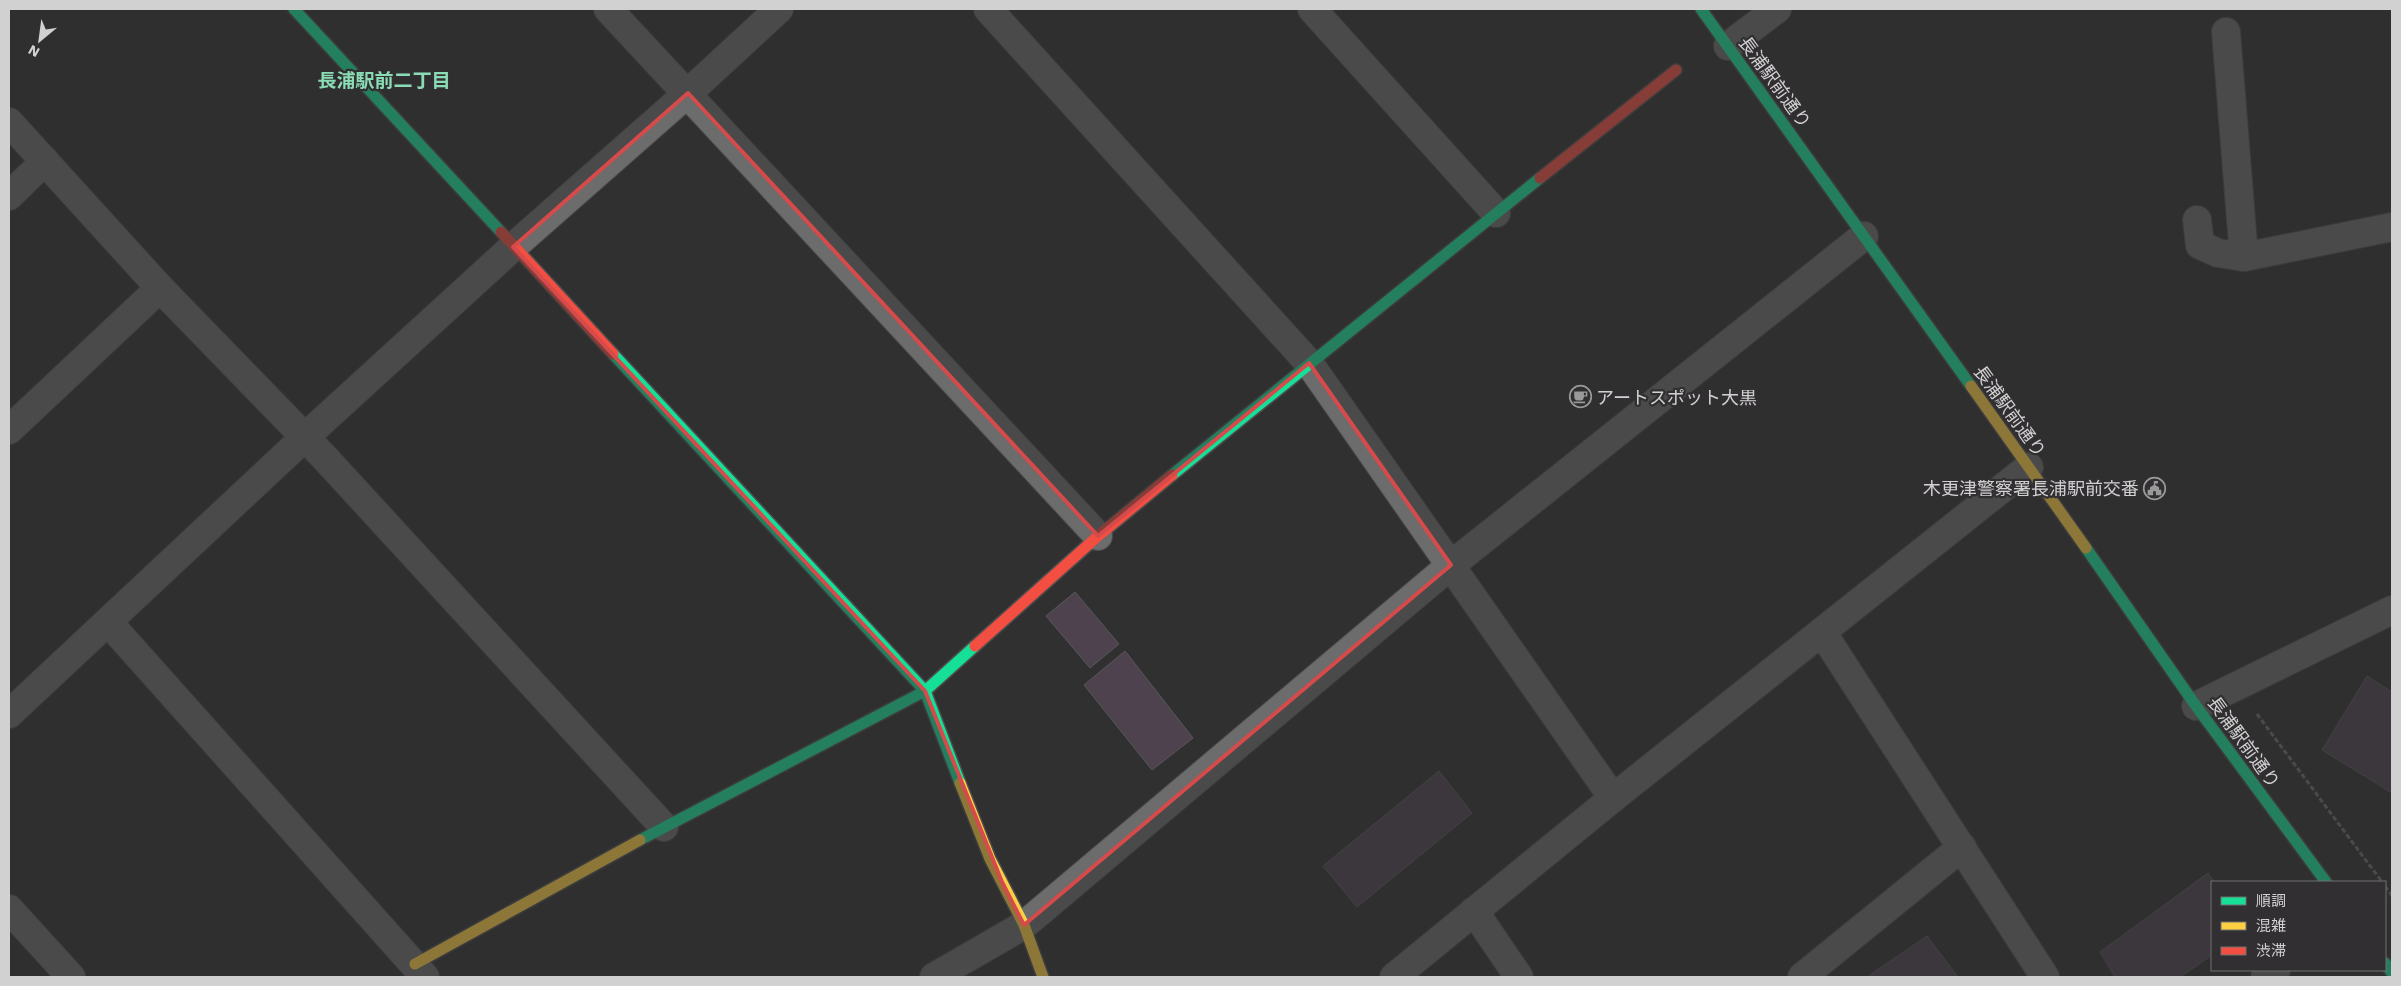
<svg xmlns="http://www.w3.org/2000/svg" width="2401" height="986" font-family="'Work Sans','Noto Sans JP',sans-serif">
<rect width="100%" height="100%" fill="#303030"/>
<g fill="#4d424e" stroke="#585858">
<path d="M1075,592l44,52 -29,24 -44,-52z"/>
<path d="M1125,651l68,87 -41,32 -68,-85z"/>
<path d="M2367,676l25,16v101l-70,-43z"/>
<path d="M1439,771l33,42 -115,94 -34,-41z"/>
<path d="M2208,873l6,9 -2,73 -32,22h-65l-15,-25z"/>
<path d="M1927,936l31,41h-91z"/>
</g>
<g fill="none" stroke-linecap="round" stroke-linejoin="round">
<defs>
<g id="street">
<path d="M608,9l490,527"/>
<path d="M988,9l321,354 304,435"/>
<path d="M1312,9l184,204"/>
<path d="M2226,32l18,225"/>
<path d="M1728,46l49,-37"/>
<path d="M9,122l151,166 164,169 340,370"/>
<path d="M9,196l36,-35"/>
<path d="M2197,220l3,25 18,8 26,4 148,-30"/>
<path d="M9,430l151,-142"/>
<path d="M108,622l317,355"/>
<path d="M1822,632l223,345"/>
<path d="M2196,706l196,-96"/>
<path d="M9,714l296,-277 208,-190 175,-154 91,-84"/>
<path d="M9,909l62,68"/>
<path d="M1474,911l45,66"/>
<path d="M934,977l90,-52 427,-360 413,-329"/>
<path d="M1394,977l219,-179 416,-331"/>
<path d="M1802,977l160,-130"/>
<path d="M2265,977l11,-7"/>
</g>
<g id="fast">
<path d="M294,9l207,223"/>
<path d="M1701,9l270,377"/>
<path d="M613,354l312,337 35,92"/>
<path d="M1172,475l368,-297"/>
<path d="M2086,548l110,158 130,176"/>
<path d="M640,840l285,-149 50,-45"/>
<path d="M2385,963l7,10"/>
</g>
<g id="slow">
<path d="M1971,386l115,162"/>
<path d="M960,783l30,76 34,66 19,52"/>
<path d="M415,964l225,-124"/>
</g>
<g id="jam">
<path d="M1540,178l136,-108"/>
<path d="M501,232l112,122"/>
<path d="M975,646l123,-110 74,-61"/>
</g>
</defs>
<use href="#street" stroke="#4d4d4d" stroke-width="30"/>
<use href="#fast" stroke="#4d4d4d" stroke-width="14"/>
<use href="#slow" stroke="#4d4d4d" stroke-width="14"/>
<use href="#jam" stroke="#4d4d4d" stroke-width="14"/>
<g stroke="#6c6c6c" stroke-width="3" stroke-dasharray="5 2.5" stroke-linecap="butt">
<path d="M2257,714l125,168"/>
<path d="M2385,886l7,10"/>
</g>
<use href="#street" stroke="#6c6c6c" stroke-width="28"/>
<use href="#fast" stroke="#16e098" stroke-width="11"/>
<use href="#slow" stroke="#ffcf43" stroke-width="11"/>
<use href="#jam" stroke="#f24e42" stroke-width="11"/>
</g>
<path d="M0 0H2401V986H0ZM688,93l410,443 211,-173 142,202 -427,360 -22,-43 -77,-191 -412,-444z" fill="#303030" fill-opacity=".55" fill-rule="evenodd"/>
<path fill="none" stroke="#d54a4a" stroke-width="4" stroke-linejoin="round" d="M688,93l410,443 211,-173 142,202 -427,360 -22,-43 -77,-191 -412,-444z"/>
<defs>
<symbol id="cafe-ring" viewBox="-11 -11 22 22"><circle r="9.5" fill="#312f31" stroke="#999" stroke-width="1.5"/><path d="M-5.5-4.5H6V0H3Q3 3.5 0 3.5H-2.5Q-5.5 3.5-5.5 0ZM3-3.2v2h1.7v-2ZM-6 4.5H4V6H-6Z" fill="#999"/></symbol>
<symbol id="civic-ring" viewBox="-11 -11 22 22"><circle r="9.5" fill="#312f31" stroke="#999" stroke-width="1.5"/><path d="M-.6-6.5H3V-4.5H.6V-3L4-1V1h2V6H-6V1h2V-1L-.6-3ZM-1.2 2.5V6h2.4V2.5Z" fill="#999"/></symbol>
</defs>
<g fill-rule="evenodd">
<use href="#cafe-ring" x="1568" y="384" width="25" height="25"/>
<use href="#civic-ring" x="2142" y="476" width="25" height="25"/>
</g>
<g text-anchor="middle" dominant-baseline="central" stroke-width="4.5" stroke-linejoin="round" paint-order="stroke">
<g font-size="18" fill="#d2d1d2" stroke="#312f31">
<text transform="translate(1775 82) rotate(54)">長浦駅前通り</text>
<text transform="translate(2010 411) rotate(54)">長浦駅前通り</text>
<text transform="translate(2244 742) rotate(54)">長浦駅前通り</text>
</g>
<g font-size="18" fill="#d2d1d2" stroke="#312f31" text-anchor="start">
<text x="1596" y="397">アートスポット大黒</text>
<text x="2139" y="488" text-anchor="end">木更津警察署長浦駅前交番</text>
</g>
<g font-size="19" font-weight="bold" fill="#89dcb4" stroke="#312f31">
<text x="384" y="80">長浦駅前二丁目</text>
</g>
</g>
<rect width="2401" height="986" fill="none" stroke="#d2d1d2" stroke-width="20"/>
<rect x="2211" y="881" width="175" height="90" fill="#312f31" stroke="#717071"/>
<rect x="2221" y="897" width="25" height="8" fill="#16e098" stroke="#717071"/>
<text x="2256" y="906" font-size="15" fill="#d2d1d2">順調</text>
<rect x="2221" y="922" width="25" height="8" fill="#ffcf43" stroke="#717071"/>
<text x="2256" y="931" font-size="15" fill="#d2d1d2">混雑</text>
<rect x="2221" y="947" width="25" height="8" fill="#f24e42" stroke="#717071"/>
<text x="2256" y="956" font-size="15" fill="#d2d1d2">渋滞</text>
<g transform="translate(40 40) rotate(209)" stroke="#312f31" stroke-width="4" paint-order="stroke">
<path d="M0-4L9 19L0 12L-9 19Z" fill="#d2d1d2"/>
<text y="-8" font-size="14" font-weight="bold" text-anchor="middle" fill="#d2d1d2">N</text>
</g>
</svg>
